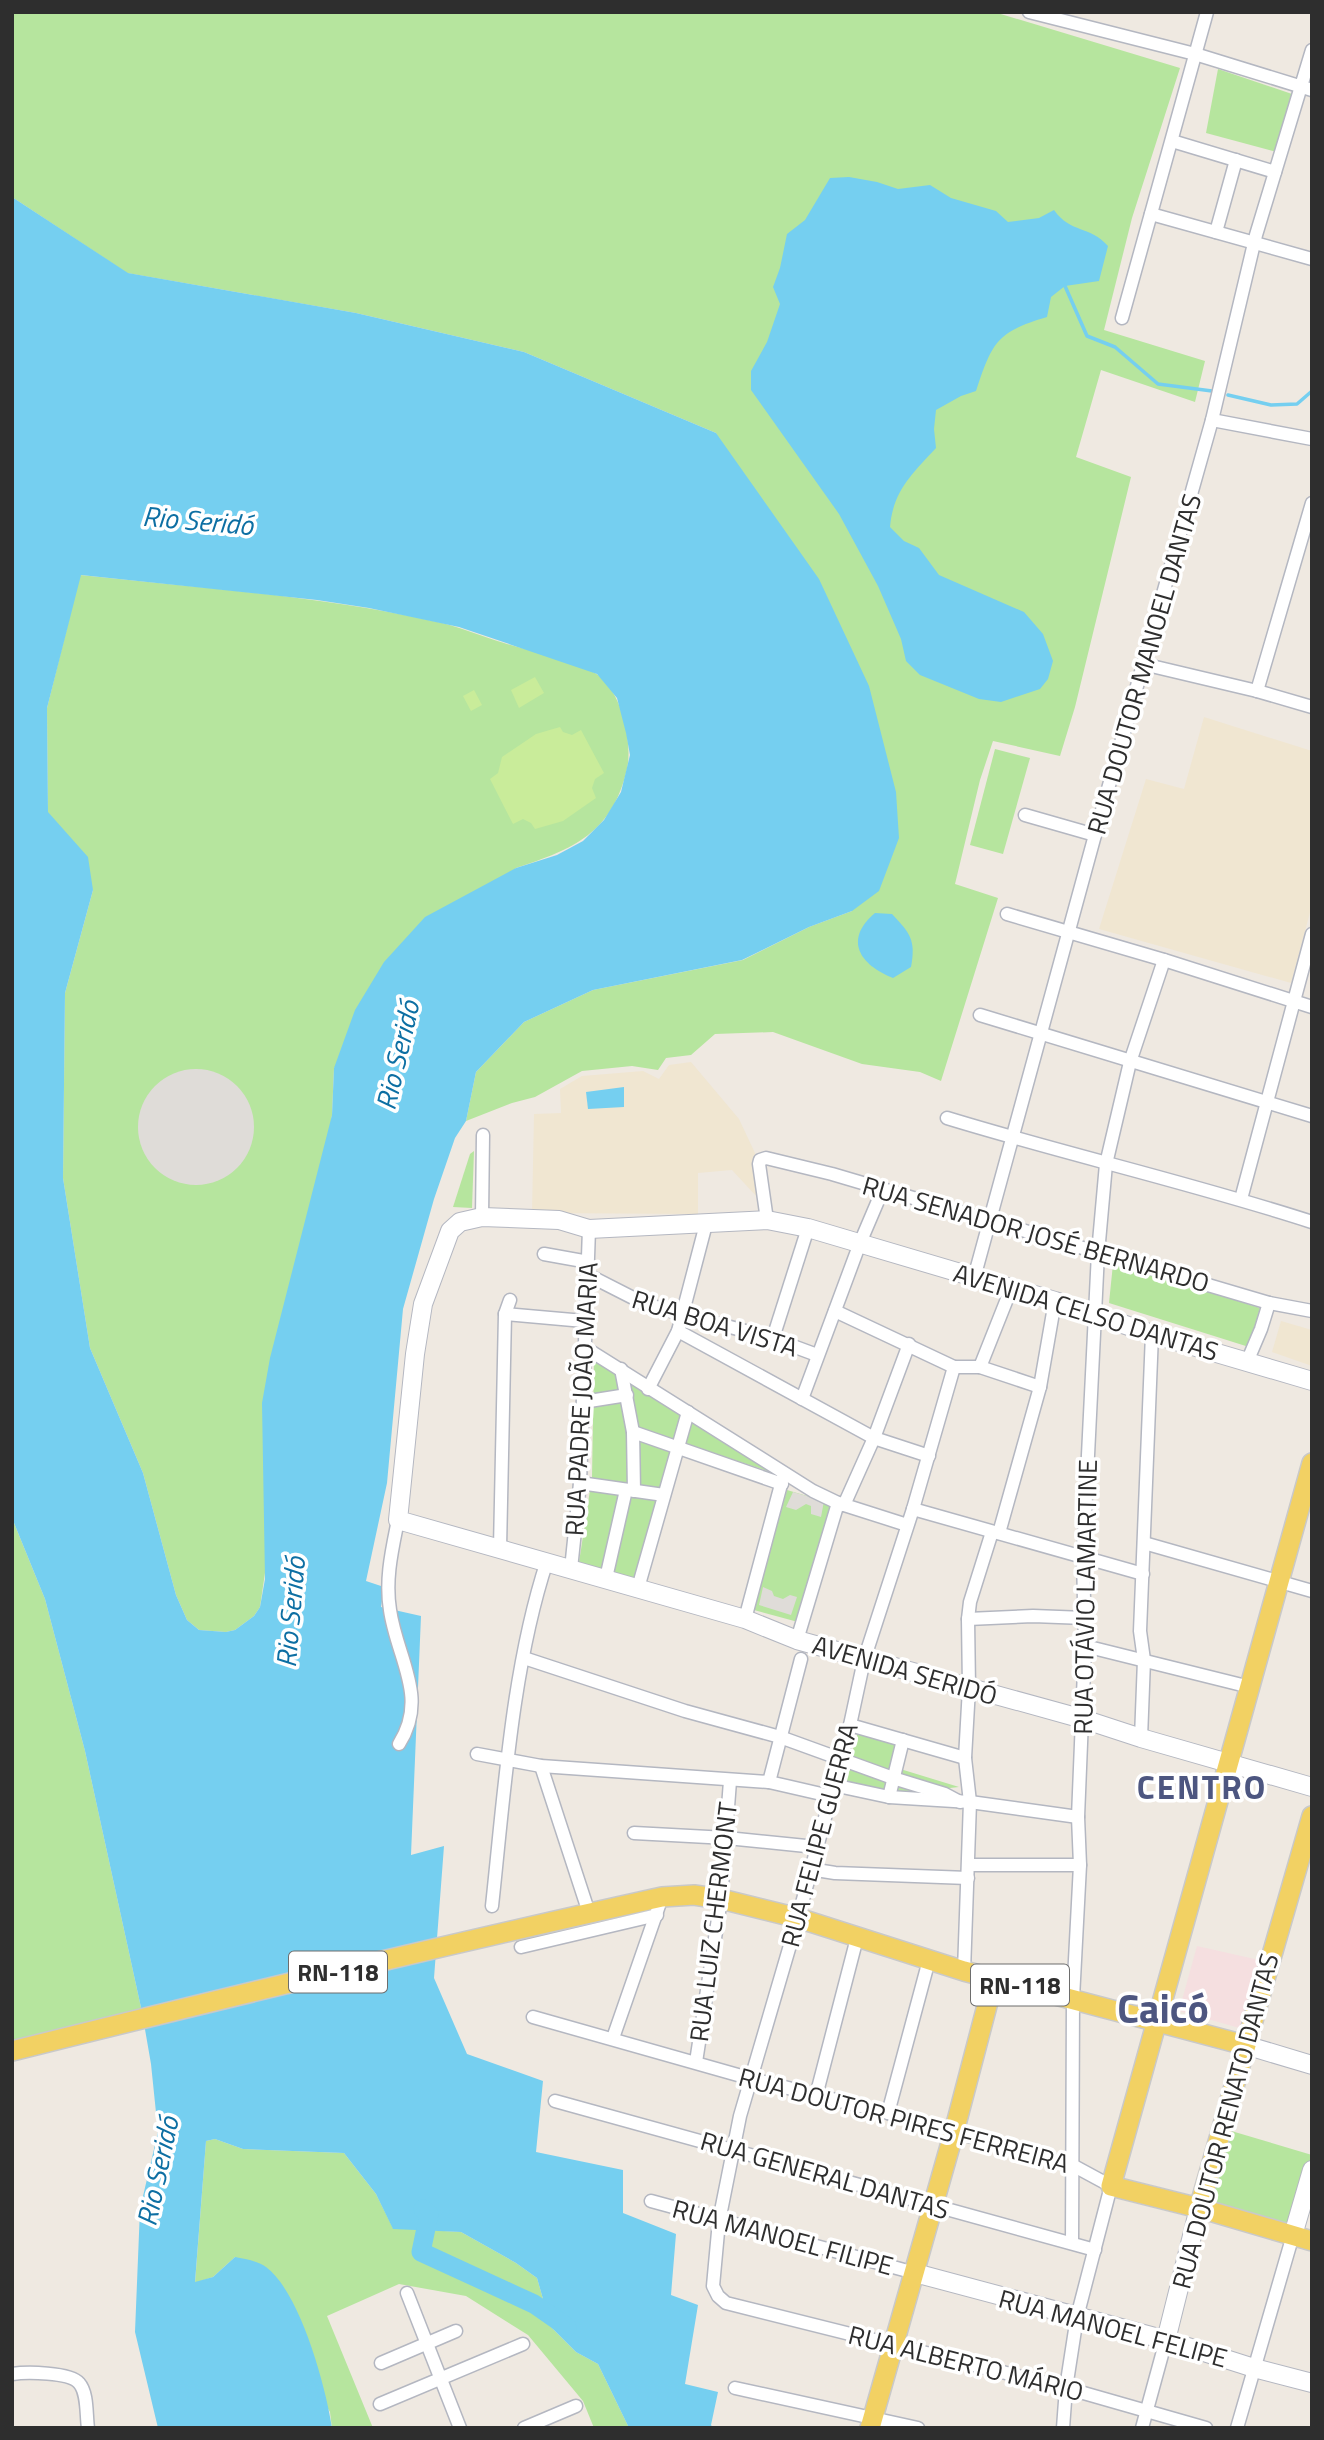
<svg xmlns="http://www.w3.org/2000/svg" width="1324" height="2440" font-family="'Titillium Web',sans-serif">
<rect width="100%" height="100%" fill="#efe9e1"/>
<g fill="#f0e6d1">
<path d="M1204,717l108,34v154l-21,78 -192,-54 47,-150 38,10z"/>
<path d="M691,1062l48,57 16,34 3,45 -26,-28 -34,3v41l-166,-1 2,-99 27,-1 -1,-24 22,-13 61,-5 16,8 10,-14z"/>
<path d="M1281,1321l31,9v36l-40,-14z"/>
</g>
<path fill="#f5dfe0" d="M1197,1946l62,14 -16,69 -64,-18z"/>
<g fill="#b6e59e">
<path d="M12,12h982l186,56 -48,150 -28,112 101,31 -10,41 -94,-32 -25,87 55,20 -56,230 -15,49 -67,-15 -13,39 -25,104 43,14 -57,183 -21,-9 -58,-8 -89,-32 -58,2 -24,21 -25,3 -8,12 -26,-4 -50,5 -47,26 -23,6 -46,18 10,-49 48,-50 69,-32 150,-30 66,-33 43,-16 -136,-478 -192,-81 -168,-39 -229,-40 -115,-76z"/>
<path d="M1218,69l74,25 -15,58 -71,-19z"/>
<path d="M80,575c118,13 238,20 353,46 25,5 47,15 71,22 29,9 64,15 91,30 26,15 38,69 32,96 -15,64 -53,80 -111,99l-182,200 -2,47 -72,492 -6,9 -19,14 -9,2 -27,-2 -12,-10 -11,-25 -33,-122 -53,-125 -27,-170 2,-185 28,-103 -45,-77 -1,-105z"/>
<path d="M995,749l35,9 -27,96 -33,-9z"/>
<path d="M474,1151l-2,57 -19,-1 17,-53z"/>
<path d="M1118,1263l142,45 -11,39 -140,-44 4,-39z"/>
<path d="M594,1359l201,121 -122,-40 -17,68 -23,75 -55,-14 14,-92z"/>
<path d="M787,1490l44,13 -33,119 -44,-12z"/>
<path d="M12,1518l33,81 40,152 57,261 -130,29z"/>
<path d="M859,1729l43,11 -5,28 62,19 -54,6 -62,-11z"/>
<path d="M1228,2130l84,25v11l-18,63 -87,-26z"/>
<path d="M215,2139l28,10 101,4 32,41 17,34 68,4 55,31 21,15 14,49 25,25 22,12 31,64h-35l-11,-27 -55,-66 -62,-39 -67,-12 -72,32 46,112h-41l-2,-16 -95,-155 -22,20 -18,6 11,-142z"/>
</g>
<g fill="#c9ec9a">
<path d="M535,677l9,16 -25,15 -8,-18z"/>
<path d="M474,690l8,15 -11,6 -8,-15z"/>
<path d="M560,727l3,5 9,3 9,-5 23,43 -9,6 -3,9 4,10 -33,23 -28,8 -4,-6 -8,-4 -10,5 -23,-45 8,-6 4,-16 34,-23z"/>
</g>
<g fill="#dfdcd8">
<circle cx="196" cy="1127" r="58"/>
<path d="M793,1492l31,9 -3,16 -10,-3v-8l-5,-2 -10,6 -10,-3z"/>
<path d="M763,1587l9,4 2,5 9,3 7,-4 7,2 -6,18 -32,-10z"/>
</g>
<g fill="#75cff0" fill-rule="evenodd">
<path d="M849,177l28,5 21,7 32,-4 21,13 45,13 12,11 31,-4 15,-8c17,24 36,15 54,36l-9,35 -34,5 -14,11 -4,20c-51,15 -55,26 -71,74l-15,5 -25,14 -2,19 2,19c-24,26 -43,43 -46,79l14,14 15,7 20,27 85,37 19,22 10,27 -5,18 -8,10 -39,13 -22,-3 -59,-24 -14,-14 -5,-22 -23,-53 -39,-72 -88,-124v-19l16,-29 13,-38 -7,-17 7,-19 7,-34 18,-14 25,-42z"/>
<path d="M12,197l116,76 228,40 168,39 192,81 103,146 50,107 27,106 3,46 -20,53 -27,20 -43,16 -67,33 -149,30 -69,32 -48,50 -10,49 -11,17 -21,61 -31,110 -16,174 -21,98 18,6 -3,20 40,9 -10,239 33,-9 -10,132 33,76 76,27 -7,71 87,18v43l53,21 -5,61 27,10 -13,79 33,8 -7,33 2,3h-84l-31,-64 -22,-12 -25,-25 -14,-49 -21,-15 -55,-31 -68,-3 -17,-35 -32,-41 -101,-4 -28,-10 -9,2 -11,141 18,-5 22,-20c10,2 23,4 31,10 34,25 60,120 66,161h-174l-23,-96 5,-123 18,-77 -7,-68 -9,-52 -57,-261 -40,-152 -33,-81zM81,575l236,25 52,8 90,19 138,47 20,24 9,35 4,22 -9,37 -17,28 -21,21 -26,14 -41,13 -91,49 -41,45 -29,48 -21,58 -2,47 -62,243 -8,45 3,176 -5,28 -6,9 -19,14 -9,2 -27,-2 -12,-10 -11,-25 -33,-122 -53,-125 -27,-170 2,-185 28,-103 -5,-33 -40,-45 -1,-104z"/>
<path d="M875,913l17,1c18,19 24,26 19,53l-18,11c-33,-13 -50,-38 -18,-65z"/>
<path d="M624,1087v20l-36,2 -2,-17z"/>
</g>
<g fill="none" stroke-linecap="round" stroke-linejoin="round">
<g stroke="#75cff0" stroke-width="3.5">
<path d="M1065,286l22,50 28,11 43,37 54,7"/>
<path d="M1228,395l43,10 26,-1 15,-13"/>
</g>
<path stroke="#75cff0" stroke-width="19" d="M423,2209l6,5 -8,38 113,52 33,23"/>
<defs>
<g id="street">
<path d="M1029,12l166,42 117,36"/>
<path d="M1172,141l103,31"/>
<path d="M1151,214l161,45"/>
<path d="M1216,232l20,-72"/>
<path d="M1122,318l85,-306"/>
<path d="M1212,420l100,19"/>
<path d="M1143,664l114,27 55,16"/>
<path d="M1257,691l55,-188"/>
<path d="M1025,815l70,20"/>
<path d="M1007,914l157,46 148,47"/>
<path d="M980,1015l332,101"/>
<path d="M947,1118c121,37 245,65 365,104"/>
<path d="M1241,1199l71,-265"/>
<path d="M482,1217l1,-82"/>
<path d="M767,1220l-8,-56 1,-4 6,-2 66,16 437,129 43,8"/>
<path d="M544,1254l39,7 5,14 57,29 126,34 46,17"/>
<path d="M974,1278l121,-443 117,-415 44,-185 56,-185"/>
<path d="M835,1311l119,56h26l60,20"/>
<path d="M505,1314l79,7"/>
<path d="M678,1331l196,107 55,18"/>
<path d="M773,1338l35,-110"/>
<path d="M584,1347l229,144 25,12 69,22"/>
<path d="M1247,1362l14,-33 8,-26"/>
<path d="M954,1367l-41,142 -49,151 -14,65 -52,193 -58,198 -21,105 -6,65 5,10 8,7 340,85 140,40"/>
<path d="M980,1367l31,-78"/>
<path d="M621,1369l12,63 1,59"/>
<path d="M648,1389l30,-58 28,-107"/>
<path d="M802,1399l58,-156 23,-54"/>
<path d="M583,1402l44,-7"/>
<path d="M633,1432l149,52"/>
<path d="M580,1483l84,12"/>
<path d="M844,1505l30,-67 35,-94"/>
<path d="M913,1509l230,65"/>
<path d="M398,1520c-6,30 -13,59 -8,90 7,49 39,87 9,134"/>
<path d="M999,1533l41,-146 15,-86"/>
<path d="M1144,1543l168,48"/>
<path d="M500,1548l5,-234 5,-14"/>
<path d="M571,1569l9,-86 9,-254"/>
<path d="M606,1578l20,-88"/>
<path d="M638,1588l50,-176"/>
<path d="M745,1619l38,-142"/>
<path d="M968,1619l65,-3 52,2"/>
<path d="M797,1640l41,-137"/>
<path d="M1085,1646l165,41"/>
<path d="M524,1658l161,53 95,26 113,41 52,16 15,8"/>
<path d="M850,1725l115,33"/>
<path d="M1141,1738l3,-78 -4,-29 12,-297"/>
<path d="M477,1754l64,12 228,16 61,14"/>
<path d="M541,1766l48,147"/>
<path d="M769,1782l32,-123"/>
<path d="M833,1785l56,12 81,5 108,15"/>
<path d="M889,1797l14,-57"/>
<path d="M634,1833l93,5 89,9"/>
<path d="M969,1865h111"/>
<path d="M810,1869l25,4 133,5"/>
<path d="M492,1906c12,-110 20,-239 55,-345"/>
<path d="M521,1947l136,-32"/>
<path d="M964,1971l6,-169 -5,-44 4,-70 -1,-69 2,-17 22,-70"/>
<path d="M533,2017l219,62 136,34 186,53 37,20 -34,131 -11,71 -3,40"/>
<path d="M613,2038l49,-141"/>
<path d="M696,2062l25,-163 9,-118"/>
<path d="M816,2096l41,-158"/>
<path d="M555,2101l540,149"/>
<path d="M888,2113l41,-153"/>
<path d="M651,2201l264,72"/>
<path d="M1072,2243l1,-245 7,-133 -2,-48 7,-171 -2,-90 15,-303 8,-89 24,-102 34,-102"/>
<path d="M407,2293l53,135"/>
<path d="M381,2363l75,-32"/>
<path d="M12,2374c14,-2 58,-2 67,9 9,10 7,32 9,45"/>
<path d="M735,2388l183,40"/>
<path d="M380,2404l143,-60"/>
<path d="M524,2428l52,-22"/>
<path d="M1142,2428l24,-88"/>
<path d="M1237,2428l56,-193"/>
</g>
<g id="secondary">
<path d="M1312,1381l-160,-47 -97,-33 -247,-73 -41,-8 -178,9 -30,-9 -77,-3 -22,5 -10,9 -27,73 -8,50 -17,166 347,99 52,21 286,79 58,19 171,49"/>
<path d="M1245,2045l67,20"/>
<path d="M1293,2235l19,-65"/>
<path d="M915,2273l251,67 88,28 58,15"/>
<path d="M1166,2340l33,-132"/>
</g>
<g id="primary">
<path d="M1312,1463l-201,723 88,22 113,33"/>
<path d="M12,2051c216,-54 433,-106 650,-154l32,-2 27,4 77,19 166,53 281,74"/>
<path d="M1199,2208l113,-392"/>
<path d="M870,2428l84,-296 40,-153"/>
</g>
</defs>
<use href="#street" stroke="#b4b7c1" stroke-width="15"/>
<use href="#secondary" stroke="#b4b7c1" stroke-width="20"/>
<use href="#primary" stroke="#c9c9c9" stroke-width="22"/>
<use href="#street" stroke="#fff" stroke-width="12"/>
<use href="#secondary" stroke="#fff" stroke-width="18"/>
<use href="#primary" stroke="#f2d163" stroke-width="19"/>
</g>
<g text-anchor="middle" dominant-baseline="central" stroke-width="7" stroke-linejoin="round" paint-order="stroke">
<g fill="#fff" stroke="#6d6d6d" stroke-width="2">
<rect x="289" y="1951.5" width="98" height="41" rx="5"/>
<rect x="971" y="1964.5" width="98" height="41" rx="5"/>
</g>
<g font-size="24" font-weight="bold" fill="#2e2e2e">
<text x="338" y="1972">RN-118</text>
<text x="1020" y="1985">RN-118</text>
</g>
<g font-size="26" fill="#2e2e2e" stroke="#fff">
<text transform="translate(1144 664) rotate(-74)">RUA DOUTOR MANOEL DANTAS</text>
<text transform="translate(1036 1234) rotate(16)">RUA SENADOR JOSÉ BERNARDO</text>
<text transform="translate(1086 1312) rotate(17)">AVENIDA CELSO DANTAS</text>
<text transform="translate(715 1323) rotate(17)">RUA BOA VISTA</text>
<text transform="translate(581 1399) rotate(-87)">RUA PADRE JOÃO MARIA</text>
<text transform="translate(1085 1597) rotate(-89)">RUA OTÁVIO LAMARTINE</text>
<text transform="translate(905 1670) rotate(16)">AVENIDA SERIDÓ</text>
<text transform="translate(819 1835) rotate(-75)">RUA FELIPE GUERRA</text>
<text transform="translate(713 1922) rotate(-83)">RUA LUIZ CHERMONT</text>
<text transform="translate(904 2120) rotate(15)">RUA DOUTOR PIRES FERREIRA</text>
<text transform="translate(1225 2121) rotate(-75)">RUA DOUTOR RENATO DANTAS</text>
<text transform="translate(825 2175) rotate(16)">RUA GENERAL DANTAS</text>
<text transform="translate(783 2237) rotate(15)">RUA MANOEL FILIPE</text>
<text transform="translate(1113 2328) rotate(15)">RUA MANOEL FELIPE</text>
<text transform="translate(966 2363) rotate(14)">RUA ALBERTO MÁRIO</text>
</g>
<g font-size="28" font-style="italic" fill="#0d6fa3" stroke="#fff">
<text transform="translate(198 520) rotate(5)">Rio Seridó</text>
<text transform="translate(397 1055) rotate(-77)">Rio Seridó</text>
<text transform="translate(290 1612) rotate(-85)">Rio Seridó</text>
<text transform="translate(157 2171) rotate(-78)">Rio Seridó</text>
</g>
<g font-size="33" font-weight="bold" letter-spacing="2" fill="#4d5680" stroke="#fff">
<text x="1202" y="1787">CENTRO</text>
</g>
<g font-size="40" font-weight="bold" fill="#4d5680" stroke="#fff">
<text x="1163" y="2008">Caicó</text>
</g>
</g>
<rect width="1324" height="2440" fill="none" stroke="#2e2e2e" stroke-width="28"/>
</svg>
